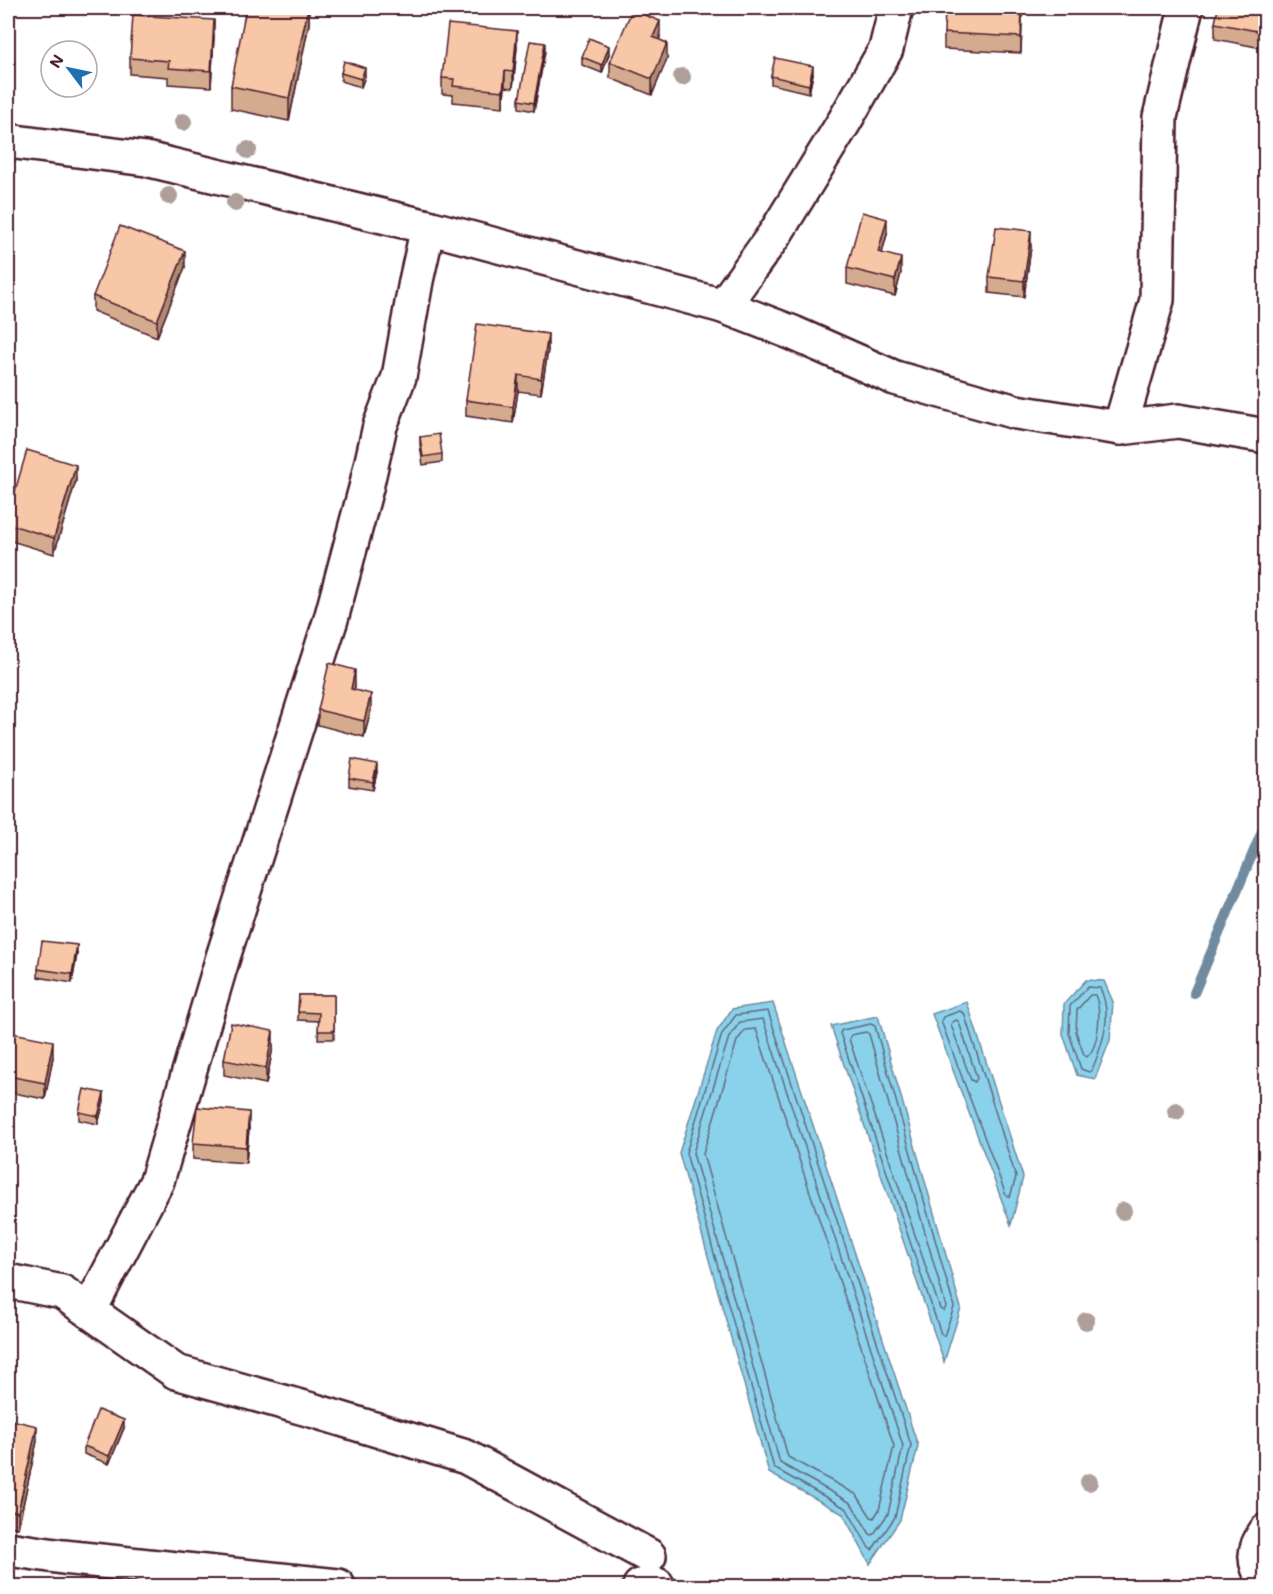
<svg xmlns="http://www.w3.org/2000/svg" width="1273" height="1594" font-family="Mali,sans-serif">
<rect width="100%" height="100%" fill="#fff"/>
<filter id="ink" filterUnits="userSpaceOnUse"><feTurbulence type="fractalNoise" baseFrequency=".0167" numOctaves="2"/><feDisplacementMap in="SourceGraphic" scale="12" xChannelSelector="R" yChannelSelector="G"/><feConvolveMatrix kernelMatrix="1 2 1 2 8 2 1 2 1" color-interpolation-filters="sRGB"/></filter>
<g filter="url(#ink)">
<g fill="#8ad2ec" stroke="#708a9f" stroke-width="1.5">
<path d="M1086,980l18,1 9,21 -3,38 -15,39 -18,-4 -14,-41 1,-30z"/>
<path d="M967,1002l56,175 -12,48 -79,-211z"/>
<path d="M773,1003l145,443 -18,74 -30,44 -27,-50 -74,-41 -90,-320 38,-122 15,-22z"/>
<path d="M878,1016l83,292 -17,54 -113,-336z"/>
</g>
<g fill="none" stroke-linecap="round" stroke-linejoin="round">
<g stroke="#646778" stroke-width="1.5">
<path d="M1088,987l12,1c13,27 3,55 -8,82l-3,2 -8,-3 -12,-36 1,-27z"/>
<path d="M1090,995h5c7,15 4,51 -8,62l-3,-2 -8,-23 1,-22z"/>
<path d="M768,1011l143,434 -16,72 -23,33 -3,-2 -22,-39 -73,-41 -88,-315 36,-119 14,-19z"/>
<path d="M960,1011l4,2 52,164 -6,20 -4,-2 -65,-174 2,-4z"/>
<path d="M763,1019l140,427 -15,68 -15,21 -3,-1 -19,-31 -71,-40 -87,-310 36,-116 11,-15z"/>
<path d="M957,1020l2,2 18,56 -2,4 -4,-2 -20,-55 1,-3z"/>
<path d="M871,1024l4,2 79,281 -10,29 -3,-2 -101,-301 2,-3z"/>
<path d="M756,1029l138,417 -15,64 -5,8 -3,-1 -14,-22 -69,-38 -85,-303 34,-113 8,-11z"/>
<path d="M866,1032l3,2 77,273 -2,4 -4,-2 -91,-270 2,-4z"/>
</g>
<path stroke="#708a9f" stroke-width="10" d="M1194,993l72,-171"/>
<defs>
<g id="minor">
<path d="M8,141l138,18 282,68 295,79 52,-72 69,-112 42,-73 10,-41"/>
<path d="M723,306l70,27 102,45 121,34 104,16 58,-7 88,15"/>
<path d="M1120,428l37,-128 3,-183 26,-109"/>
<path d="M8,1281l54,11 114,80 139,39 151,46 183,99"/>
<path d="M89,1311l68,-130 66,-224 108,-338 35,-131 14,-62 19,-49 17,-96 12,-54"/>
<path d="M1266,1531c-13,18 -14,32 0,50"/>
<path d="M8,1549l55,8 275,29"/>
<path d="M640,1586l17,-1"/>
</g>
</defs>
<use href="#minor" stroke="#4a1f2b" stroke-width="38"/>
<use href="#minor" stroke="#fff" stroke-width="33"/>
</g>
<g fill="#af9f9a">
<circle cx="682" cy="77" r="9"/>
<circle cx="183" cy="122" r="9"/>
<circle cx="248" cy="150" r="9"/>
<circle cx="169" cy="196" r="9"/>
<circle cx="235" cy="203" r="9"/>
<circle cx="1176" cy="1111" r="9"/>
<circle cx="1123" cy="1211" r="9"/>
<circle cx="1086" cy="1321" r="9"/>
<circle cx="1089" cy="1482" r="9"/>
</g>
<g fill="#d5ab90" stroke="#4a1f2b" stroke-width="1.5">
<path d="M309,8v16l-20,97 -58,-12v-23z"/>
<path d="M1266,8v21l-4,19 -47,-9v-16z"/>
<path d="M1022,21l-1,32 -77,-4v-16z"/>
<path d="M214,36l-3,51 -43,-3v-7l-38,-3v-16z"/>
<path d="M660,37l-1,3 8,19 -15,36 -42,-17v-16z"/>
<path d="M517,47l-4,41 -8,-1 -2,20 -50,-5v-7l-11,-1v-16z"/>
<path d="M545,51l-11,60 -15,-3v-8z"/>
<path d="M609,54l-7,19 -20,-8v-8z"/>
<path d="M341,73l24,3 -4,11 -20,-6z"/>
<path d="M813,74l-4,19 -38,-9v-8z"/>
<path d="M887,234l-5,19 19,20 -6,23 -48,-12v-16z"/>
<path d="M1031,247l-7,50 -35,-4v-16z"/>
<path d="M185,267l-28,70 -64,-26v-15z"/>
<path d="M548,350l-7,44 -23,-3 -5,32 -47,-7v-16z"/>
<path d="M420,437l22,17v8l-19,3 -3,-20z"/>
<path d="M76,480l-22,74 -46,-14v-25z"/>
<path d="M355,686l-1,4 17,20 -7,27 -46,-12v-15z"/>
<path d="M377,772l-4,18 -24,-4v-8z"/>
<path d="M77,954l-5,29 -34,-6v-8z"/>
<path d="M299,995h35v44h-16l1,-18 -21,-1z"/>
<path d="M8,1032l45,25 -8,42 -37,-7z"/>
<path d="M273,1047l-7,37 -42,-9v-15z"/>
<path d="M104,1101l-6,23 -19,-4v-8z"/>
<path d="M249,1128l-3,35 -53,-4v-16z"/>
<path d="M8,1419l29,22 -19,87 -10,-2z"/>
<path d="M124,1428l-15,36 -25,-10v-8z"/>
</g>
<g fill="#ae8b75" stroke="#4a1f2b" stroke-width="1.5">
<path d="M308,8h1v16l-20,97v-23z"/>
<path d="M1022,8v13l-1,32v-16z"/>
<path d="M1266,13v16l-4,19v-16z"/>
<path d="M214,20v16l-3,51v-16z"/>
<path d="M660,21v16l-7,16v-16z"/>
<path d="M517,31v16l-4,41v-16z"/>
<path d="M545,43v8l-11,60v-8z"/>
<path d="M667,43v16l-15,36v-16z"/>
<path d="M609,46v8l-7,19v-8z"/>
<path d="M813,66v8l-4,19v-8z"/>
<path d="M365,68v8l-4,11v-8z"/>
<path d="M505,71v16l-2,20v-16z"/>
<path d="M887,219v15l-9,34v-16z"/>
<path d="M1031,231v16l-7,50v-16z"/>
<path d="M185,251v16l-28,70v-16z"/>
<path d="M901,258v15l-6,23v-16z"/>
<path d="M548,334v16l-7,44v-15z"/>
<path d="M518,375v16l-5,32v-16z"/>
<path d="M76,465v15l-22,74v-16z"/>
<path d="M355,670v16l-4,19v-16z"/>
<path d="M371,694v16l-7,27v-16z"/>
<path d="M377,764v8l-4,18v-8z"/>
<path d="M77,945v9l-5,29v-9z"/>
<path d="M273,1031v16l-7,37v-16z"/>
<path d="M53,1041v16l-8,42v-16z"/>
<path d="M104,1093v8l-6,23v-8z"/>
<path d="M249,1112v16l-3,35v-16z"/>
<path d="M124,1420v8l-15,36v-8z"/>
<path d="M37,1426v15l-19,87v-16z"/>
</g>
<g fill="#f8c7a7" stroke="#4a1f2b" stroke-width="1.5">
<path d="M246,8h62l-19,90 -58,-12z"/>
<path d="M945,8h77l-1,29 -77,-4z"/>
<path d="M1218,8h48v5l-4,19 -47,-9z"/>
<path d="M632,10l28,11 -7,16 14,6 -15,36 -42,-17z"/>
<path d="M133,15l81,5 -3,51 -43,-3 1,-7 -39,-3z"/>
<path d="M448,24l69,7 -4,41 -8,-1 -2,20 -50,-5 1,-7 -12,-1z"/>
<path d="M589,38l20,8 -7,19 -20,-8z"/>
<path d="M530,41l15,2 -11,60 -15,-3z"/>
<path d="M775,58l38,8 -4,19 -38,-9z"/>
<path d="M344,61l21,7 -4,11 -20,-6z"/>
<path d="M862,212l25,7 -9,33 23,6 -6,22 -48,-12z"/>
<path d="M120,226l65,25 -28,70 -64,-25z"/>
<path d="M996,227l35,4 -7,50 -35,-4z"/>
<path d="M477,324l71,10 -7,45 -23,-4 -5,32 -47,-7z"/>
<path d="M439,434l3,20 -19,3 -3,-20z"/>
<path d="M27,450l49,15 -22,73 -46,-14v-9z"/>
<path d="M329,663l26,7 -4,19 20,5 -7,27 -46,-11z"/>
<path d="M352,759l25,5 -4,18 -24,-4z"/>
<path d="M42,941l35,4 -5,29 -34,-5z"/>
<path d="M299,995h35v36h-16l1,-18 -21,-1z"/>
<path d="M231,1023l42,8 -7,37 -42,-8z"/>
<path d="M8,1032l45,9 -8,42 -37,-7z"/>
<path d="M84,1089l20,4 -6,23 -19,-4z"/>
<path d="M197,1107l52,5 -3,35 -53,-4z"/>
<path d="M98,1410l26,10 -15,36 -25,-10z"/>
<path d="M8,1419l29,7 -19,86 -10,-2z"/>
</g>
</g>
<rect width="1273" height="1594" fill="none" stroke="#fff" stroke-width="30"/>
<rect x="15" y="15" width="1243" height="1564" fill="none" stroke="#4a1f2b" stroke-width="2" filter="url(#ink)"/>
<g transform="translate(69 69) rotate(302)"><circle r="28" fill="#ffffff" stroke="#b7a5aa" stroke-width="1.5"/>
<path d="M0-4.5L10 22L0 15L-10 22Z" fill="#1f6fb2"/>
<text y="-9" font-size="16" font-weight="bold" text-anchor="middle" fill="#4a1f2b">N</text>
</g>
</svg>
